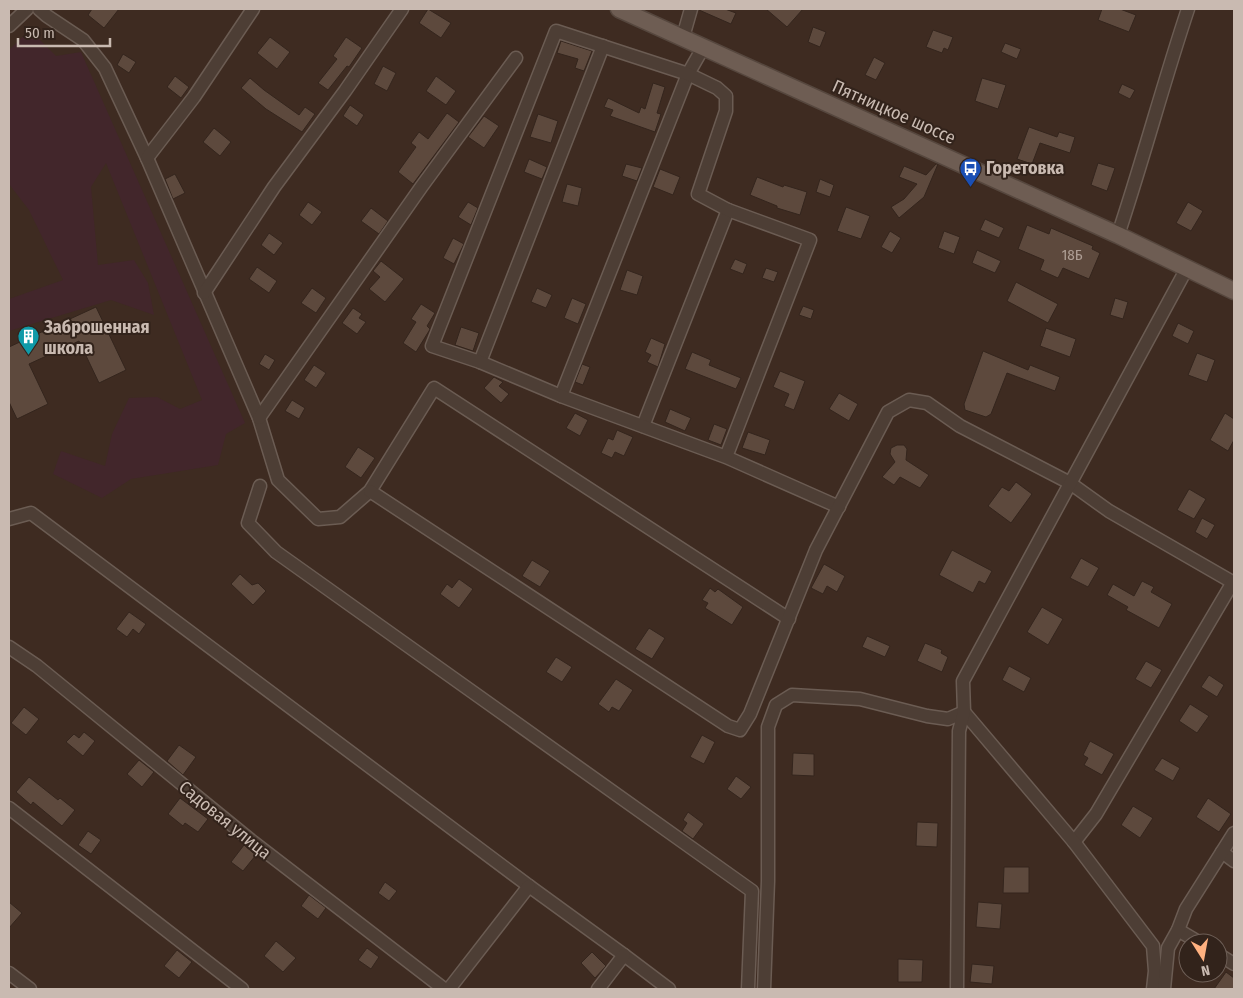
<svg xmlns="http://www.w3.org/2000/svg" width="1243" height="998" font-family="'Fira Sans Condensed',sans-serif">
<rect width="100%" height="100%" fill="#3e2b21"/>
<path fill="#42262b" d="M30,30l26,26 25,-4 164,371 -19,11 -8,31 -87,14 -29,19 -49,-24 8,-23 44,15 7,-32 17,-36 28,-1 23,12 22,-9 -96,-237 -15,24 7,78 36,-5 14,23 6,32 -43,-15 -102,31v-32l54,-19 -34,-70 -20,-26v-134z"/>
<g fill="#5d493d" stroke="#34251d">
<path d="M92,9h27l-15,19 -16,-13z"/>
<path d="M428,9l23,14 -10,15 -22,-15z"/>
<path d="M699,9h26l11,4 -5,11 -32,-14z"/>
<path d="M766,9h37l-16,18z"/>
<path d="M1102,9h18l16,6 -7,17 -31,-12z"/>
<path d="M813,27l13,5 -6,15 -12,-5z"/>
<path d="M933,30l20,7 -5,13 -4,-2 -2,5 -16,-6z"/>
<path d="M270,37l20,15 -13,17 -20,-16z"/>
<path d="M346,37l16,11 -13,19 -2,-1 -19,24 -10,-7 19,-24 -4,-3z"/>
<path d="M561,41l31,10 -8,20 -9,-3 3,-9 -21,-6z"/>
<path d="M1005,43l16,6 -4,10 -16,-7z"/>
<path d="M123,54l13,8 -7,11 -12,-8z"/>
<path d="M874,57l11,6 -9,17 -11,-5z"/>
<path d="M383,66l13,7 -9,18 -13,-7z"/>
<path d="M175,76l14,11 -8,11 -14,-11z"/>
<path d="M436,76l20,15 -10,14 -20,-14z"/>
<path d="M250,78l14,12 35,25 6,-8 10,7 -13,18 -36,-23 -25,-21z"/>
<path d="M982,78l24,7 -8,24 -23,-8z"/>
<path d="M653,83l12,4 -8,26 4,1 -6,18 -45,-16 3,-6 -9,-3 4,-9 31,15 2,-6 4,2z"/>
<path d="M1122,84l13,6 -5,9 -12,-6z"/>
<path d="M350,105l14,10 -7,11 -14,-10z"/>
<path d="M447,113l12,9 -46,62 -15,-12 18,-25 -5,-4 8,-11 9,7z"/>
<path d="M538,114l20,7 -7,22 -21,-6z"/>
<path d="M484,116l15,10 -15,22 -16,-11z"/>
<path d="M1029,127l28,10 2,-5 16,5 -5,16 -30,-10 -8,21 -15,-5z"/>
<path d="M214,128l17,14 -11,14 -17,-14z"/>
<path d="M529,159l18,8 -5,12 -18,-7z"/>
<path d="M1098,163l17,5 -8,23 -16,-6z"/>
<path d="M626,164l16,4 -5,13 -15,-5z"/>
<path d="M936,164h2l-14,33 -25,21 -8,-11 13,-8 13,-15 -18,-7 5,-11 22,9z"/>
<path d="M660,169l20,8 -7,18 -20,-8z"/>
<path d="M175,174l10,19 -12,6 -8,-20z"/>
<path d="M757,177l26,10 1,-2 23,7 -7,23 -23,-7v-2l-27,-11z"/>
<path d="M820,179l14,6 -4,12 -14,-5z"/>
<path d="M567,184l15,4 -4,18 -16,-4z"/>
<path d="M308,202l14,10 -10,13 -13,-10z"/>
<path d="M468,202l10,6 -7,17 -13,-8z"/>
<path d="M1188,202l15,9 -12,20 -15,-8z"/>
<path d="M846,207l24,9 -9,23 -24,-8z"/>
<path d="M371,208l17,13 -9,13 -18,-13z"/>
<path d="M985,219l19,9 -5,10 -19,-8z"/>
<path d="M1027,225l22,9 2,-6 42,18 -1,3 8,4 -11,26 -26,-11 -5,10 -18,-8 4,-10 -26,-11z"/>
<path d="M890,231l11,7 -9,15 -11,-6z"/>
<path d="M944,231l16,6 -6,17 -16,-6z"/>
<path d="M269,233l14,10 -9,12 -13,-10z"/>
<path d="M453,238l11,6 -10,20 -11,-6z"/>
<path d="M977,250l24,11 -6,12 -23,-10z"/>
<path d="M735,259l12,5 -4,10 -13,-5z"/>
<path d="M381,261l23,18 -19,23 -16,-13 11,-12 -7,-6z"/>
<path d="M257,267l20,14 -8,12 -20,-14z"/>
<path d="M766,268l12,4 -4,10 -12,-4z"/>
<path d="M627,270l16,6 -6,19 -17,-5z"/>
<path d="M1016,282l42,22 -10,19 -41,-22z"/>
<path d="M312,288l14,10 -10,15 -15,-10z"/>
<path d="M537,288l15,7 -6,13 -15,-6z"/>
<path d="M572,298l14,6 -8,20 -14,-6z"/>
<path d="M1115,298l13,4 -5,17 -13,-4z"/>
<path d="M421,304l14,9 -8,13 3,3 -1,2 -13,21 -13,-9 13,-21 -5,-3z"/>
<path d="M803,306l11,4 -3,9 -12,-4z"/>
<path d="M96,307l30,63 -27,13 -20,-42 -50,23 19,40 -31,15 -8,-17v-55z"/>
<path d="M353,308l9,6 -3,4 7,4 -9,12 -15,-11z"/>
<path d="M1178,323l16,8 -6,13 -16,-8z"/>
<path d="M461,327l18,6 -6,18 -18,-6z"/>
<path d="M1046,328l30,11 -6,18 -30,-11z"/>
<path d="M651,338l14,6 -7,23 -11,-5 4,-7 -6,-3z"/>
<path d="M983,351l45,19 2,-5 30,12 -5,14 -48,-18 -16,41 -5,3 -21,-7 -1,-6z"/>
<path d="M692,352l19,8 -2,5 32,13 -5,11 -51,-20z"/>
<path d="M1197,353l18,7 -8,22 -19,-7z"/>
<path d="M265,354l10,6 -6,10 -10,-6z"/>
<path d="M582,364l8,3 -7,18 -8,-3z"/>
<path d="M314,365l12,8 -10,15 -12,-8z"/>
<path d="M780,371l25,10 -11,29 -10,-4 5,-12 -16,-7z"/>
<path d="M494,377l9,5 -4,4 10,8 -8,9 -17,-15z"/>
<path d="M839,393l19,11 -9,17 -20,-12z"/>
<path d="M292,400l13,8 -6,11 -14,-8z"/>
<path d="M670,409l21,9 -6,13 -20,-9z"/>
<path d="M575,413l13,7 -8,16 -14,-8z"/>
<path d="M1225,413l9,6v21l-6,11 -18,-11z"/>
<path d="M714,424l13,5 -6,16 -13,-5z"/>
<path d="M617,430l16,7 -9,19 -9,-4 -3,6 -11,-5 7,-15 5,2z"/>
<path d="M748,432l22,8 -5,15 -23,-7z"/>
<path d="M897,445h7l3,4 -1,11 23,15 -9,13 -20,-11 -6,8 -12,-8 13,-15 -5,-8 1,-6z"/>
<path d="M358,447l17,11 -14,20 -16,-11z"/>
<path d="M1016,482l16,12 -21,29 -23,-17 14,-19 7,4z"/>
<path d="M1189,489l17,10 -12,20 -17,-9z"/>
<path d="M1202,518l13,7 -8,14 -12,-7z"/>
<path d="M952,550l40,21 -7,13 -6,-3 -6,12 -34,-18z"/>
<path d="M1081,558l18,10 -11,19 -18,-9z"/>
<path d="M532,560l18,11 -10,16 -18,-11z"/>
<path d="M824,564l21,12 -8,16 -10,-6 -4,8 -12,-6z"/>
<path d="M240,574l12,11 6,-2 8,8 -13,14 -22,-21z"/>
<path d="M459,579l14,10 -14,19 -19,-14 7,-10 5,4z"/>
<path d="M1142,581l12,6 -3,5 21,12 -13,24 -33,-18 2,-3 -21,-12 6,-11 21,12z"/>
<path d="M710,588l5,4 3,-3 25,18 -11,18 -27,-17 3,-5 -6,-3z"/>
<path d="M1042,607l21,12 -15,26 -21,-13z"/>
<path d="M129,612l17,12 -7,10 -6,-5 -6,8 -11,-8z"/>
<path d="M649,628l16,10 -13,21 -17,-10z"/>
<path d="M867,636l23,10 -5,11 -23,-10z"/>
<path d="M925,643l17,7 -1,3 7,4 -6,15 -25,-11z"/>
<path d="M556,657l16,10 -10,15 -16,-10z"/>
<path d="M1146,661l16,9 -11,18 -16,-9z"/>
<path d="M1009,666l22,12 -7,14 -22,-12z"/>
<path d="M1209,675l15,10 -7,12 -16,-10z"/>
<path d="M616,679l17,11 -14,21 -7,-4 -3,5 -11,-8z"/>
<path d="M1190,704l19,12 -12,17 -18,-12z"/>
<path d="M24,707l15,12 -13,16 -15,-12z"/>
<path d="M84,732l11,9 -12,15 -17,-14 8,-8 5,4z"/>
<path d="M702,735l13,7 -11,22 -14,-7z"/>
<path d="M1090,741l24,13 -12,21 -18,-10 4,-7 -5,-3z"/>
<path d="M179,745l17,12 -13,18 -16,-14z"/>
<path d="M793,753l21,1v22l-22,-1z"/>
<path d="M1162,758l18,10 -7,13 -19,-11z"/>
<path d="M139,760l15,12 -12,15 -15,-13z"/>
<path d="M736,776l15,11 -10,12 -14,-10z"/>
<path d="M29,777l29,23 2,-2 15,12 -13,16 -29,-24 -2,3 -15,-13z"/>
<path d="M180,798l28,21 -10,13 -13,-9 -2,3 -15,-12z"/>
<path d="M1208,798l23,16 -12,18 -23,-15z"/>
<path d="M1133,806l20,12 -13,20 -19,-13z"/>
<path d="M688,812l16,12 -11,15 -11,-8 5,-8 -4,-3z"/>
<path d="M917,822l21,1 -1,24 -21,-1z"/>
<path d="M88,831l13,9 -10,14 -13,-9z"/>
<path d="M244,845l12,10 -13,16 -12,-9z"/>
<path d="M1004,867h25v26h-26z"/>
<path d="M385,882l12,9 -8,10 -11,-8z"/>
<path d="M309,895l17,13 -8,11 -17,-13z"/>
<path d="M9,902l13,11 -13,15z"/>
<path d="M978,902l24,2 -2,25 -24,-2z"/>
<path d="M276,941l20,17 -13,14 -19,-16z"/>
<path d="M367,948l12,9 -8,12 -13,-9z"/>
<path d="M177,950l15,12 -13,16 -15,-12z"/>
<path d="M592,952l14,14 -11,12 -14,-15z"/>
<path d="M898,959l25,1 -1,22h-24z"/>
<path d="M972,964l22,2 -2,18 -22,-2z"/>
<path d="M1226,972l8,6v11h-20z"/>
</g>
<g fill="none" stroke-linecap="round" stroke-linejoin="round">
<defs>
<g id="minor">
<path d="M39,9l8,7 36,24 22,28 42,90 112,260 19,62 40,39 22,-2 30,-26 64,-103 355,231"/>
<path d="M9,26l18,-17"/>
<path d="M683,37l8,-28"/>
<path d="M147,158l47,-61 59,-88"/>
<path d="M1118,235c25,-75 45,-151 70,-226"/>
<path d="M204,293l70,-106 71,-96 57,-82"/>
<path d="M480,362l123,-316"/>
<path d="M561,396l127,-322 16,-28"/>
<path d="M259,418l163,-232 94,-128"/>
<path d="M643,426l85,-216"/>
<path d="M726,457l84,-217 -82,-30 -30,-16 28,-83v-15l-9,-8 -29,-14 -132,-43 -124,315 48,16 81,34 165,61 113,50"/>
<path d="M260,486l-12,37 28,29 476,339 -4,98"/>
<path d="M370,491l358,235 12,4 10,-16 66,-164 72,-138 21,-12 18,3 33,23 110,57 39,28 125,72"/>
<path d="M9,519l22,-6 498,373 95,69 45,34"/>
<path d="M9,647l28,19 216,176 191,147"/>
<path d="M9,808l233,181"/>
<path d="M1074,842l22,-28 137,-232"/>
<path d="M1222,852l12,9"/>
<path d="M1178,930l22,13"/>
<path d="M1218,954l16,10"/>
<path d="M9,973l21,16"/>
<path d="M449,989l80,-103"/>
<path d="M598,989l26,-34"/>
<path d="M764,989l4,-108v-154l8,-22 16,-10 68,4 67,17 21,3 16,-7 110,130 79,104 2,25 -2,18"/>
<path d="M957,989l2,-258 5,-19 -1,-31 224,-413"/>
<path d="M1164,989l4,-41 10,-18 8,-21 48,-76"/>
</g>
<path id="major" d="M619,9l499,226 116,56"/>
</defs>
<use href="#minor" stroke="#6b5c53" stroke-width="15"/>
<use href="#major" stroke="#56473e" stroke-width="19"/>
<use href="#minor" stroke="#4d3e35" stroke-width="12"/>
<use href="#major" stroke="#6e5d53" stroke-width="16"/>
</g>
<defs>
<symbol id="bus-pin" viewBox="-11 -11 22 30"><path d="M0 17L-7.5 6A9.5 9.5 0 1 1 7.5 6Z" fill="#1a4fb4" stroke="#32231b"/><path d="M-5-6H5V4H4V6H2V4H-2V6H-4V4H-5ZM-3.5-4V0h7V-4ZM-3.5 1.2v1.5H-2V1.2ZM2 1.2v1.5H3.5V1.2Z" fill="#fff"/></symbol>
<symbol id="building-pin" viewBox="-11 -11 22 30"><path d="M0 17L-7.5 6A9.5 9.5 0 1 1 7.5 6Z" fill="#0f9aa8" stroke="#32231b"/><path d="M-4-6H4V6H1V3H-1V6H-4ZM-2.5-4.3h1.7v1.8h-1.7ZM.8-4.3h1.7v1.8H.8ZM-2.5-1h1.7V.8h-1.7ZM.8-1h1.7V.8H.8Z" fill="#fff"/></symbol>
</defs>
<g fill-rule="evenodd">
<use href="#bus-pin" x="958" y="156" width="25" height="34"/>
<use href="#building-pin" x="16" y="324" width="25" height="34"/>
</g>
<g text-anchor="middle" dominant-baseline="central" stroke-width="4" stroke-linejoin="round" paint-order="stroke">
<g font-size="15" fill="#ae9e94">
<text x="1072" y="255">18Б</text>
</g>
<g font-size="18" fill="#c9bab1" stroke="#32231b">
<text transform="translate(894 112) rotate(24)">Пятницкое шоссе</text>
<text transform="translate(225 820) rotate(39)">Садовая улица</text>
</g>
<g font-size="18" font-weight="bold" fill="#c9bab1" stroke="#32231b" text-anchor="start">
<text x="986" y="168">Горетовка</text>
<text x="44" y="327">Заброшенная<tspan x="44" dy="21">школа</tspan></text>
</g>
</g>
<rect width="1243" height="998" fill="none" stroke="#c9bab1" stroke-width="20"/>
<g transform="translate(1203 958) rotate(169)"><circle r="24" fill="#32231b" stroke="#6e5f57"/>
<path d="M0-4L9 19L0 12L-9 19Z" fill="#ffb180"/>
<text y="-8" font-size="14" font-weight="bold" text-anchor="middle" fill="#c9bab1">N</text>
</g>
<path d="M18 38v8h92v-8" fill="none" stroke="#c9bab1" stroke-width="2.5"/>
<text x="25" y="38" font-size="15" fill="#c9bab1" stroke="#32231b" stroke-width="4" paint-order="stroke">50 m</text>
</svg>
